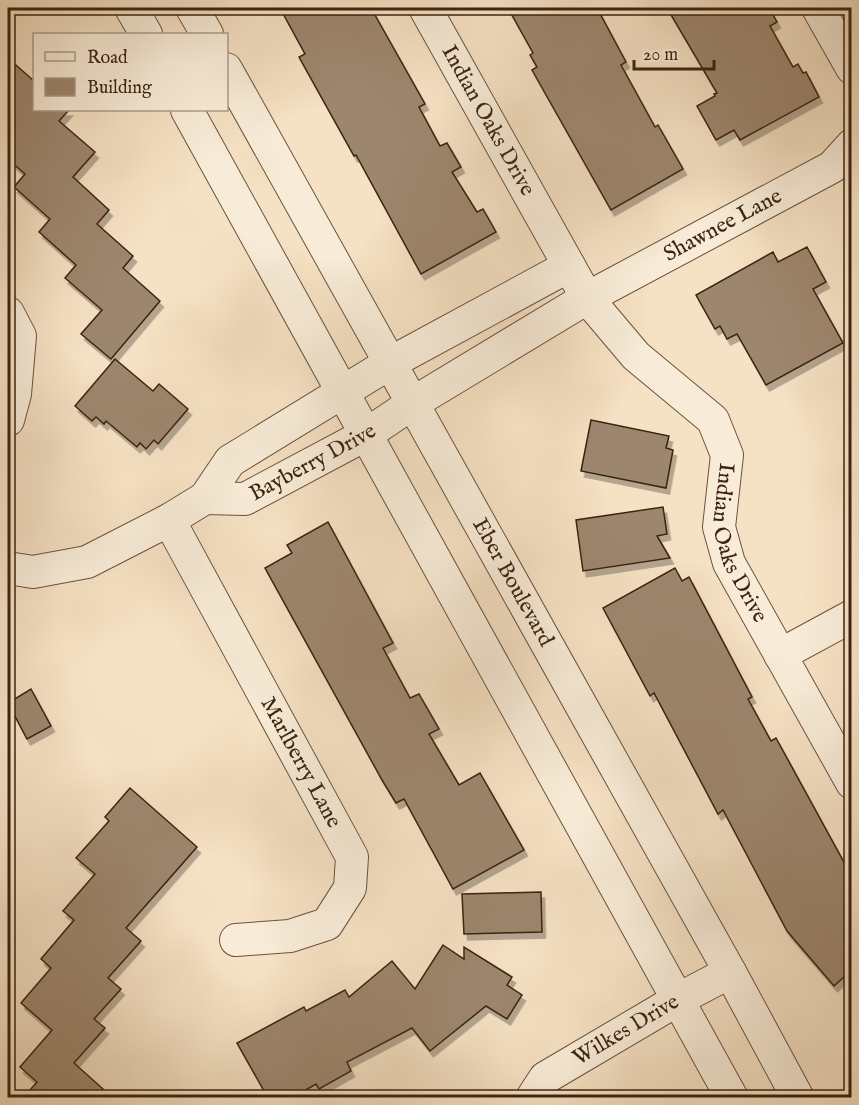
<svg xmlns="http://www.w3.org/2000/svg" width="859" height="1105" font-family="'IM FELL English',serif">
<defs>
<filter id="shadow"><feDropShadow dx="3.5" dy="6" stdDeviation="0" flood-color="#0004"/></filter>
</defs>
<rect width="100%" height="100%" fill="#f5e1c3"/>
<filter id="stains"><feTurbulence type="fractalNoise" baseFrequency=".00333" numOctaves="4"/><feColorMatrix values="0 0 0 0 .2 0 0 0 0 .09 0 0 0 0 .02 0 0 0 .5 -.17"/></filter>
<radialGradient id="worn" r=".72"><stop offset=".6" stop-color="#630" stop-opacity="0"/><stop offset="1" stop-color="#630" stop-opacity=".3"/></radialGradient>
<g fill="#9d866e" stroke="#3d2311" stroke-width="1.5" filter="url(#shadow)">
<path d="M280,8h91l54,96 -6,3 21,39 7,-3 14,24 -9,5 25,40 6,-3 13,23 -75,42 -65,-119 -2,1 -55,-99 6,-3z"/>
<path d="M508,8h89l29,54 -5,3 34,62 3,-2 25,44 -72,41 -79,-140 5,-3 -7,-12 3,-2z"/>
<path d="M667,8h102l8,14 -7,4 23,41 5,-3 5,9 3,-1 13,25 -79,43 -6,-10 -18,10 -19,-34 18,-10 -1,-2 3,-1z"/>
<path d="M8,58l26,23v29h35l-10,11 36,31 -22,25 36,33 -12,14 36,32 -10,12 37,33 -49,58 -30,-25 21,-24 -37,-32 11,-13 -37,-33 11,-13 -36,-32 11,-13 -17,-15z"/>
<path d="M807,247l19,35 -13,7 30,54 -77,42 -29,-51 -10,5 -7,-13 -5,3 -19,-34 77,-43 5,10z"/>
<path d="M115,359l38,32 6,-7 29,25 -30,35 -4,-4 -8,9 -6,-6 -3,4 -31,-26 -2,3 -8,-7 -4,4 -17,-15z"/>
<path d="M591,420l78,16 -3,12 7,2 -7,38 -85,-17z"/>
<path d="M663,507l4,27 -10,2 13,22 -87,13 -7,-51z"/>
<path d="M328,522l65,121 -10,5 27,50 9,-4 20,35 -10,5 30,51 21,-12 44,77 -71,39 -49,-90 -8,4 -14,-23 -117,-212 27,-15 -5,-8z"/>
<path d="M675,568l7,13 7,-4 63,120 -4,2 23,42 5,-3 76,139v93l-18,16 -47,-55 -64,-121 -5,4 -64,-121 -4,3 -47,-88z"/>
<path d="M31,689l20,37 -24,13 -19,-36z"/>
<path d="M130,788l67,59 -71,81 15,13 -33,37 13,11 -27,30 11,9 -31,35 39,35h-90l14,-16 -17,-15 32,-37 -31,-27 30,-35 -10,-9 33,-39 -11,-9 32,-37 -19,-16 33,-37 -4,-4z"/>
<path d="M541,892l1,40 -78,2 -2,-40z"/>
<path d="M443,945l21,14v-12l48,30 -5,8 15,10 -15,24 -21,-13 -56,45 -18,-23 -65,34 4,9 -32,18 -3,-5 -24,14h-24l-31,-55 67,-36 2,4 39,-21 4,7 43,-36 23,28z"/>
</g>
<g fill="none" stroke-linecap="round" stroke-linejoin="round">
<defs>
<g id="minor">
<path d="M131,8l15,26"/>
<path d="M192,8l15,26"/>
<path id="s1" d="M425,8l162,290 49,58 77,64 14,35 -8,72 10,36 123,220"/>
<path d="M818,8l34,60"/>
<path id="s2" d="M226,69l504,903 68,126"/>
<path d="M187,110l545,988"/>
<path d="M8,313l12,23 -5,58 -7,26"/>
<path id="s3" d="M205,498l40,1 122,-65 46,-31 174,-105 245,-131 20,-22"/>
<path id="s4" d="M169,520l183,337 -2,31 -23,36 -37,12 -54,4"/>
<path d="M8,568l25,4 54,-10 82,-42 36,-22 25,-37 160,-98 179,-97"/>
<path d="M780,655l72,-39"/>
<path id="s5" d="M532,1098l13,-20 134,-79 51,-27"/>
</g>
</defs>
<use href="#minor" stroke="#6b523e" stroke-width="34"/>
<use href="#minor" stroke="#f8ecd8" stroke-width="32"/>
</g>
<g text-anchor="middle" dominant-baseline="central" stroke-width="4.5" stroke-linejoin="round" paint-order="stroke">
<g font-size="22" fill="#3d2311" stroke="#f8ecd8">
<text stroke="none"><textPath href="#s1" startOffset="129">Indian Oaks Drive</textPath></text>
<text stroke="none"><textPath href="#s3" startOffset="591">Shawnee Lane</textPath></text>
<text stroke="none"><textPath href="#s3" startOffset="117">Bayberry Drive</textPath></text>
<text stroke="none"><textPath href="#s1" startOffset="638">Indian Oaks Drive</textPath></text>
<text stroke="none"><textPath href="#s2" startOffset="588">Eber Boulevard</textPath></text>
<text stroke="none"><textPath href="#s4" startOffset="276">Marlberry Lane</textPath></text>
<text stroke="none"><textPath href="#s5" startOffset="118">Wilkes Drive</textPath></text>
</g>
</g>
<rect width="859" height="1105" fill="none" stroke="#f5e1c3" stroke-width="30"/>
<rect x="9" y="9" width="841" height="1087" fill="none" stroke="#3d2311" stroke-width="3"/>
<rect x="15" y="15" width="829" height="1075" fill="none" stroke="#3d2311" stroke-width="1.5"/>
<rect x="33" y="33" width="195" height="78" fill="#f8ecd8" stroke="#ad9c88" stroke-width="1.5"/>
<rect x="45" y="52" width="30" height="9" fill="#f8ecd8" stroke="#ad9c88" stroke-width="1.5"/>
<text x="87" y="63" font-size="18" fill="#3d2311">Road</text>
<rect x="45" y="78" width="30" height="18" fill="#9d866e" stroke="#ad9c88" stroke-width="1.5"/>
<text x="87" y="93" font-size="18" fill="#3d2311">Building</text>
<path d="M634 60v9h80v-9" fill="none" stroke="#3d2311" stroke-width="3"/>
<text x="643" y="60" font-size="18" fill="#3d2311" stroke="#f8ecd8" stroke-width="4.5" paint-order="stroke">20 m</text>
<rect width="100%" height="100%" filter="url(#stains)"/>
<rect width="100%" height="100%" fill="url(#worn)"/>
</svg>
